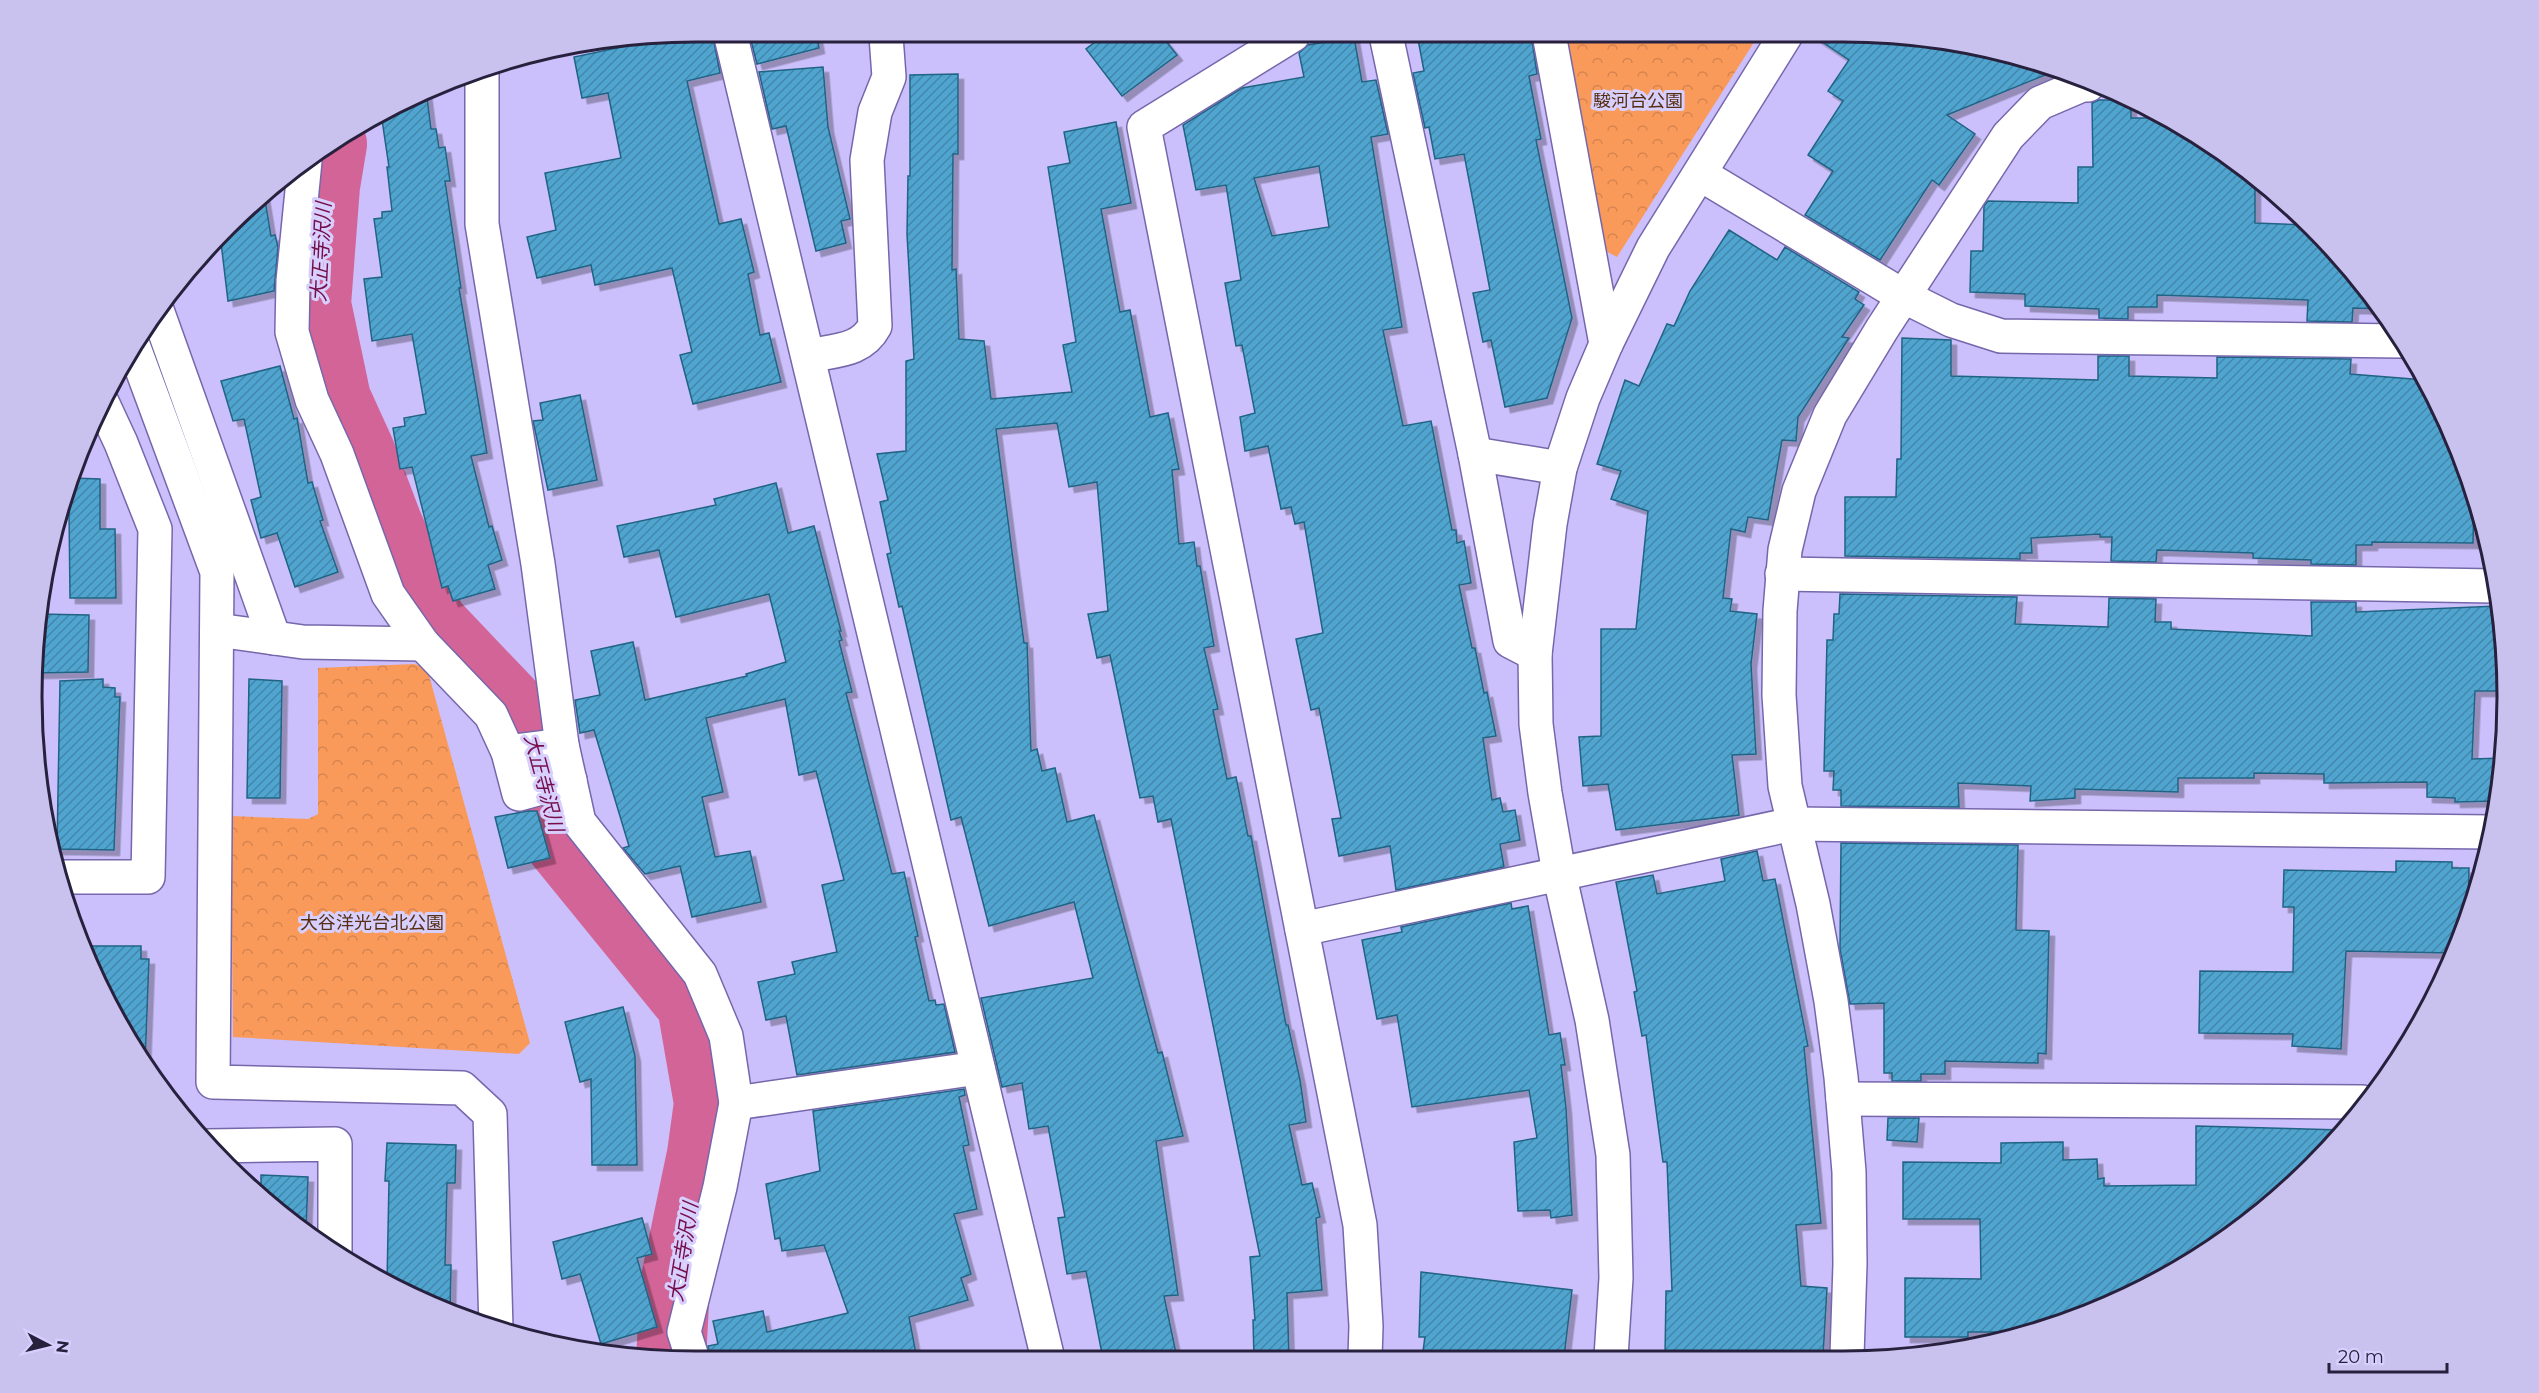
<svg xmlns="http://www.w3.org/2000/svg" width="2539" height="1393" font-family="Montserrat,'Noto Sans JP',sans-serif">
<defs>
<pattern id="park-crowns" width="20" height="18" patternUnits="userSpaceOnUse" patternTransform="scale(1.5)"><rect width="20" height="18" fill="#fa9a5a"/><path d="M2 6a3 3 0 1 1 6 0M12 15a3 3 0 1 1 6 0" fill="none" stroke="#d6844f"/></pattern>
<pattern id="building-hatch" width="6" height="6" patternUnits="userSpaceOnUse" patternTransform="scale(1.5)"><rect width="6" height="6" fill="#4fa5d0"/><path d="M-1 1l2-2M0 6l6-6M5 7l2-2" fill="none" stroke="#4286aa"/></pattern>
<filter id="shadow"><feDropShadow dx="5.5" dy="5.5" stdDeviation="0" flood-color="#0004"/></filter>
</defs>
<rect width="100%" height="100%" fill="#cbc0fb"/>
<g fill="url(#park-crowns)">
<path d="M1760,33l-143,224 -19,-10 -38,-213z"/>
<path d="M414,664l13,4 103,375 -11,11 -286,-17 -2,-221 77,3 10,-5v-146z"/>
</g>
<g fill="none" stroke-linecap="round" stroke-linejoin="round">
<path stroke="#d36497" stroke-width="70" d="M332,144l-7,42 -9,118 20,95 25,55 26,69 45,100 100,105 28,115 132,162 17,98 -7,51 -27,130 -4,76"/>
</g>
<g fill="url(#building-hatch)" stroke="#206484" stroke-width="1.5" fill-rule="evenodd" filter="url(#shadow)">
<path d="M1809,33h77l129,21 40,17 -108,44 28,19 -36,51 -7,-5 -52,80 -75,-45 28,-44 -25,-16 35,-54 -15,-10 21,-31z"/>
<path d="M1417,34h114l6,40 -8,2 12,63 -5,1 36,178 -25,80 -42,9 -14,-67 -8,2 -10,-49 17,-3 -26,-136 -29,5 -6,-32 -4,1 -12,-55 11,-2z"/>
<path d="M1161,35l16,20 -55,41 -36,-47 17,-13z"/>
<path d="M669,37h44l7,36 -33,8 32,143 22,-5 13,53 -6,2 12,61 9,-2 12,49 -88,22 -13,-49 12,-3 -20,-84 -77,17 -4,-20 -54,13 -10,-41 29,-7 -11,-57 76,-15 -13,-65 -26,5 -8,-41z"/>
<path d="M750,37h67l2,11 -62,16z"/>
<path d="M1354,37l8,45 14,-2 12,54 -17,3 31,190 -19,3 20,96 28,-5 21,109h4l1,13 7,-2 7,42 -12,2 13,63h3l9,45 3,-1 9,44 -13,2 9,62 8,-2 3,14 12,-2 5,30 -20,4 4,23 -108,23 -6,-44 -51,10 -7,-37 9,-1 -22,-110 -8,2 -15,-71 27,-6 -19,-111 -9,2 -4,-17 -10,2 -13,-63 -23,5 -5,-34 15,-4 -13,-68 -6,1 -11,-63 16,-3 -15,-95 -30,5 -13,-65 59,-37 62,-11 -5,-24 9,-8zM1319,166l10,61 -57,9 -18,-58z"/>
<path d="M823,67l5,60 22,92 -9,2 5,22 -30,8 -30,-125 -14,3 -13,-57z"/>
<path d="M958,74v80h-5l-1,116 4,-1 3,70 25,2 7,58 81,-7 -9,-47 13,-3 -28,-175 22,-4 -6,-31 52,-10 15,81 -30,6 19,103 10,-2 20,107 18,-4 11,56 -7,1 7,74 15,-2 3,24h3l14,80 -10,2 14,61 -5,1 14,69 9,-2 12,59h3l35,189h2l12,55 6,42 -17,3 13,60 10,-2 8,34 -4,1 6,72 -35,3 2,65h-35l-1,-38h2l-5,-63 10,-1 -89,-437 -13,3 -5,-26 -13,2 -30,-143 -13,3 -9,-44 20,-3 -11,-129 -28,5 -12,-64 -61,6 28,214h3l4,108 6,-2 5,22 13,-3 12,54 27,-7 64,238 4,-1 21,84 -27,5 22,154 -14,1 13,62 -74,1 -17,-88 -19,3 -9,-56 7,-1 -17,-91 -19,3 -7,-46 -20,4 -21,-89 112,-20 -19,-76 -85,24 -28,-109 -10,3 -49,-214 -3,1 -12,-53 4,-1 -11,-51 8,-2 -11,-46 29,-3v-90l8,-2 -7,-125 1,-58h2v-101z"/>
<path d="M426,90l5,39h5l3,19 6,-1 5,34h-5l16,107h-2l28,165 -16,3 18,71 3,-1 10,34 -14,5 7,24 -42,12 -5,-15 -6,2 -30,-121 -12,2 -7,-41 12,-2 -1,-8 22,-4 -14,-80 -40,7 -8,-62 18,-2 -8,-58 8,-1v-6l10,-1 -5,-44h2l-8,-54 21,-13z"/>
<path d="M2099,100h26l6,2v16h37l7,3 80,57v45l52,2 63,67 11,17 -28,-1 -1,14 -45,-1 1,-21 -151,-5v12h-29v12l-29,-1v-9l-74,-3v-12l-55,-2 1,-41h12l1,-45 4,-5 90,2v-36h15l-1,-64z"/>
<path d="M264,194l7,42 4,-1 3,12 -4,44 -46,10 -8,-67z"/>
<path d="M1729,230l48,30 8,-13 74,45 -4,7 9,6 -22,32 7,1 -51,79 -2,24 -14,-1 -14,80 -20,-3 -3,15 -14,-3 -8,69 9,1 -2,12 27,3 -6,50 5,90 -24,1 7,60 -123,15 -8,-46 -25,2 -4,-49 22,-1v-107h35l12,-118 -37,-12 10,-28 -24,-7 28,-84 14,6 28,-62 7,2 16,-35z"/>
<path d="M1902,338l49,2v36l147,4v-24h31v20l88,2v-21l134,2 -1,15 75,6 14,23 35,92 -1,48 -101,-1v3h-16v20l-45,-1v-4l-58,-2v-5l-96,-3 -1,12 -45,-1 1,-24h-12v-3l-69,4 1,15h-12v6l-175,-3v-59h51l1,-38h4z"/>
<path d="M280,366l14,53 3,-1 11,65 4,-1 11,38 -3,1 18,51 -43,15 -18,-54 -16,5 -10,-38 10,-3 -17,-78 -11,2 -12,-40z"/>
<path d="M580,395l17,85 -49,10 -15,-69 10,-1 -3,-17z"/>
<path d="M72,478l28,1v50h15l1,69h-46l-1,-87h-10z"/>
<path d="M776,483l12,50 26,-7 27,105h-2l3,9 -3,1 13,51 -6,1 46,181 12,-2 14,64 -3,1 14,64 6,-1 1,5 8,-1 11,48 -158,23 -11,-59 -20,4 -8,-38 37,-8 -3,-12 45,-10 -15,-67 22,-5 -28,-109 -17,4 -14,-76 -79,19 17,74 -21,5 13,60 35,-6 11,51 -69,15 -12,-51 -35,8 -22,-26 6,-2 -35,-116 -14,3 -5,-33 25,-5 -9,-44 42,-9 12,58 102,-24 -1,-2 40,-12 -17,-68 -93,23 -17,-67 -35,7 -7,-31 99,-21 -2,-6z"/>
<path d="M1840,594l177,3 -2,27 93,3 1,-29 47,1 -1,23h16v7l141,7 -1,-34h45v10l142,-6 8,47 -1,38h-30l-3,68 31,-1 -1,26 -4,17 -43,1v-4l-28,-1v-15l-103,1v-9l-70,-1v5h-76v14l-103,-3v9l-45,3 1,-15 -73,-3 1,24 -118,-1v-16h-8l1,-19h-10l3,-131h6l1,-26h5z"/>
<path d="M37,614l52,1 -1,57 -53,1z"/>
<path d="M103,679v8l12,1v9h5l-6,153 -57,-1 3,-168z"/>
<path d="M249,679l33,2 -2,117h-33z"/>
<path d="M528,811h9l13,47 -42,10 -13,-51z"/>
<path d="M1841,843l177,2 -2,85 33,1 -3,123 -8,-1v10l-93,-2v13h-24v7h-29v-8h-8v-70l-34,1 -10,-55z"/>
<path d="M1757,851l6,30 12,-2 33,167 -4,1 17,176 -25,2 5,61 26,2 -4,68 -158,1 1,-66h6l-5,-129h-4l-17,-127 -4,1 -8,-44 3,-1 -21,-109 37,-7 4,19 68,-13 -4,-22z"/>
<path d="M2396,861l56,1v6h17l-1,52 -15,33 -107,-2 -5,98 -49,-3 1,-12 -94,-1 1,-62 93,1 1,-65h-11l1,-37 112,2z"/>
<path d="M1511,903l1,6 16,-3 21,129 11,-2 5,32h-4l5,43 6,107 -21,3 -1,-8 -32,1 -4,-69 23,-4 -8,-48 -117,17 -15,-92 -20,4 -15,-79 40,-8 -1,-5z"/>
<path d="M81,946h60v13h8l-4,104 -24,-34z"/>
<path d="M623,1007l12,49 2,109h-45l-1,-86 -11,3 -15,-60z"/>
<path d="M964,1089l1,6 -6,2 10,48 -6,1 14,63 -23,5 17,60 -10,4 7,22 -59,17 8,42 -206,1 -3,-14 10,-2 -5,-23 50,-10 4,21 81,-19 -24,-68 -42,6 -2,-13 -5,1 -9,-55 54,-13 -7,-60z"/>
<path d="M1888,1118h31l-2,24 -30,-2z"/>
<path d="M2196,1126l145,4 -28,36 -101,84 -155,76 -28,6h-61v5h-63v-59l76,1 -1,-60h-77v-57l98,1v-20l62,-1v18l34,-1 1,20 6,-1v8l92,-1z"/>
<path d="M387,1143l69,2 -1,38h-8l-2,82h6l-1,46 -63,-28 2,-102h-4z"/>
<path d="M261,1175l47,2 -2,54 -45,-33z"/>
<path d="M642,1218l10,36 -15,4 20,69 -56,17 -21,-70 -18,5 -9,-37z"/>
<path d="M1421,1272l151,18 -8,67 -142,1 3,-21h-6z"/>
</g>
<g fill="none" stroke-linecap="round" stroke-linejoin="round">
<defs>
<g id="minor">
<path d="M1549,34l57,310"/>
<path d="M1293,35l-149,92 216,1098 6,101 -1,32"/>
<path d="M1386,35l89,419 35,187 25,13"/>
<path d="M731,37l317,1322"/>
<path d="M482,67v157l56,340 24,181 17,77 121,152 26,62 10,67 -16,84 -36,145 9,28"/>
<path d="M305,161l-12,120 -1,51 20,68 25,54 51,140 35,50 68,71 17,37 11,42 51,-14"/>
<path d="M1700,174l203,122 48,24 50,16 400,5"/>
<path d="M157,310l117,328"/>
<path d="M133,345l84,227 -4,510 249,6 28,26 6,215"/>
<path d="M808,356c27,-6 53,-4 67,-30l-8,-166 8,-48 14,-35 -3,-41"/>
<path d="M1475,454l85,14"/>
<path d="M1782,574l713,12"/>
<path d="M217,630l86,12 120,2"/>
<path d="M508,752l54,-7"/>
<path d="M60,877h88l7,-348 -34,-86 -20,-43"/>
<path d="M1302,929l491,-105 698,8"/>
<path d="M1843,1099l519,3"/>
<path d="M736,1103l242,-35"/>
<path d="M208,1146l127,-2v108"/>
<path d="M1847,1356l3,-92 -1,-92 -8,-95 -10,-76 -18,-97 -28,-118 -6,-91 1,-84 5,-61 14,-59 31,-76 52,-86 126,-193 32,-33 42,-18h6"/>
<path d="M1611,1357l5,-79 -3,-123 -21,-135 -33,-147 -14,-80 -9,-69 -1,-70 15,-130 10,-56 23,-70 23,-54 47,-96 134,-215"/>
</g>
</defs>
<use href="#minor" stroke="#7667ab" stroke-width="36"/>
<use href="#minor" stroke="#fff" stroke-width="33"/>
</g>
<g text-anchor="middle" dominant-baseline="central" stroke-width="6" stroke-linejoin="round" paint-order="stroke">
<g font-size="18" fill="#562e11" stroke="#d7cffd">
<text x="1638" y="101">駿河台公園</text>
<text x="372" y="923">大谷洋光台北公園</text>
</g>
<g font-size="20" font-style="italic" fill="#750e48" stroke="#d7cffd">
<text transform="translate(321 252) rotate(-87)">大正寺沢川</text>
<text transform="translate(544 783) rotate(75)">大正寺沢川</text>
<text transform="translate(683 1252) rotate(-81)">大正寺沢川</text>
</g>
</g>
<path d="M0 0H2539V1393H0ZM696 42H1843A654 654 0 0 1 2497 696V697A654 654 0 0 1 1843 1351H696A654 654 0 0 1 42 697V696A654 654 0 0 1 696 42Z" fill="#c9c1ee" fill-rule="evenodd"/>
<path fill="none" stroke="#28213e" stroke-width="3" d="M696 42H1843A654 654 0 0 1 2497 696V697A654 654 0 0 1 1843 1351H696A654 654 0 0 1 42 697V696A654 654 0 0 1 696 42Z"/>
<g transform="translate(48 1345) rotate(97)" stroke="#d7cffd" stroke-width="4.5" paint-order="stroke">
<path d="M0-4.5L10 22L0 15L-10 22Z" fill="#28213e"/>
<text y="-9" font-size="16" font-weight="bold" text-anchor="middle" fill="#28213e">N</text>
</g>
<path d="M2329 1363v9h118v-9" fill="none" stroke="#28213e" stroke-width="3"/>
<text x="2338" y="1363" font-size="18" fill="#28213e" stroke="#d7cffd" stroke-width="4.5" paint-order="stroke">20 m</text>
</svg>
